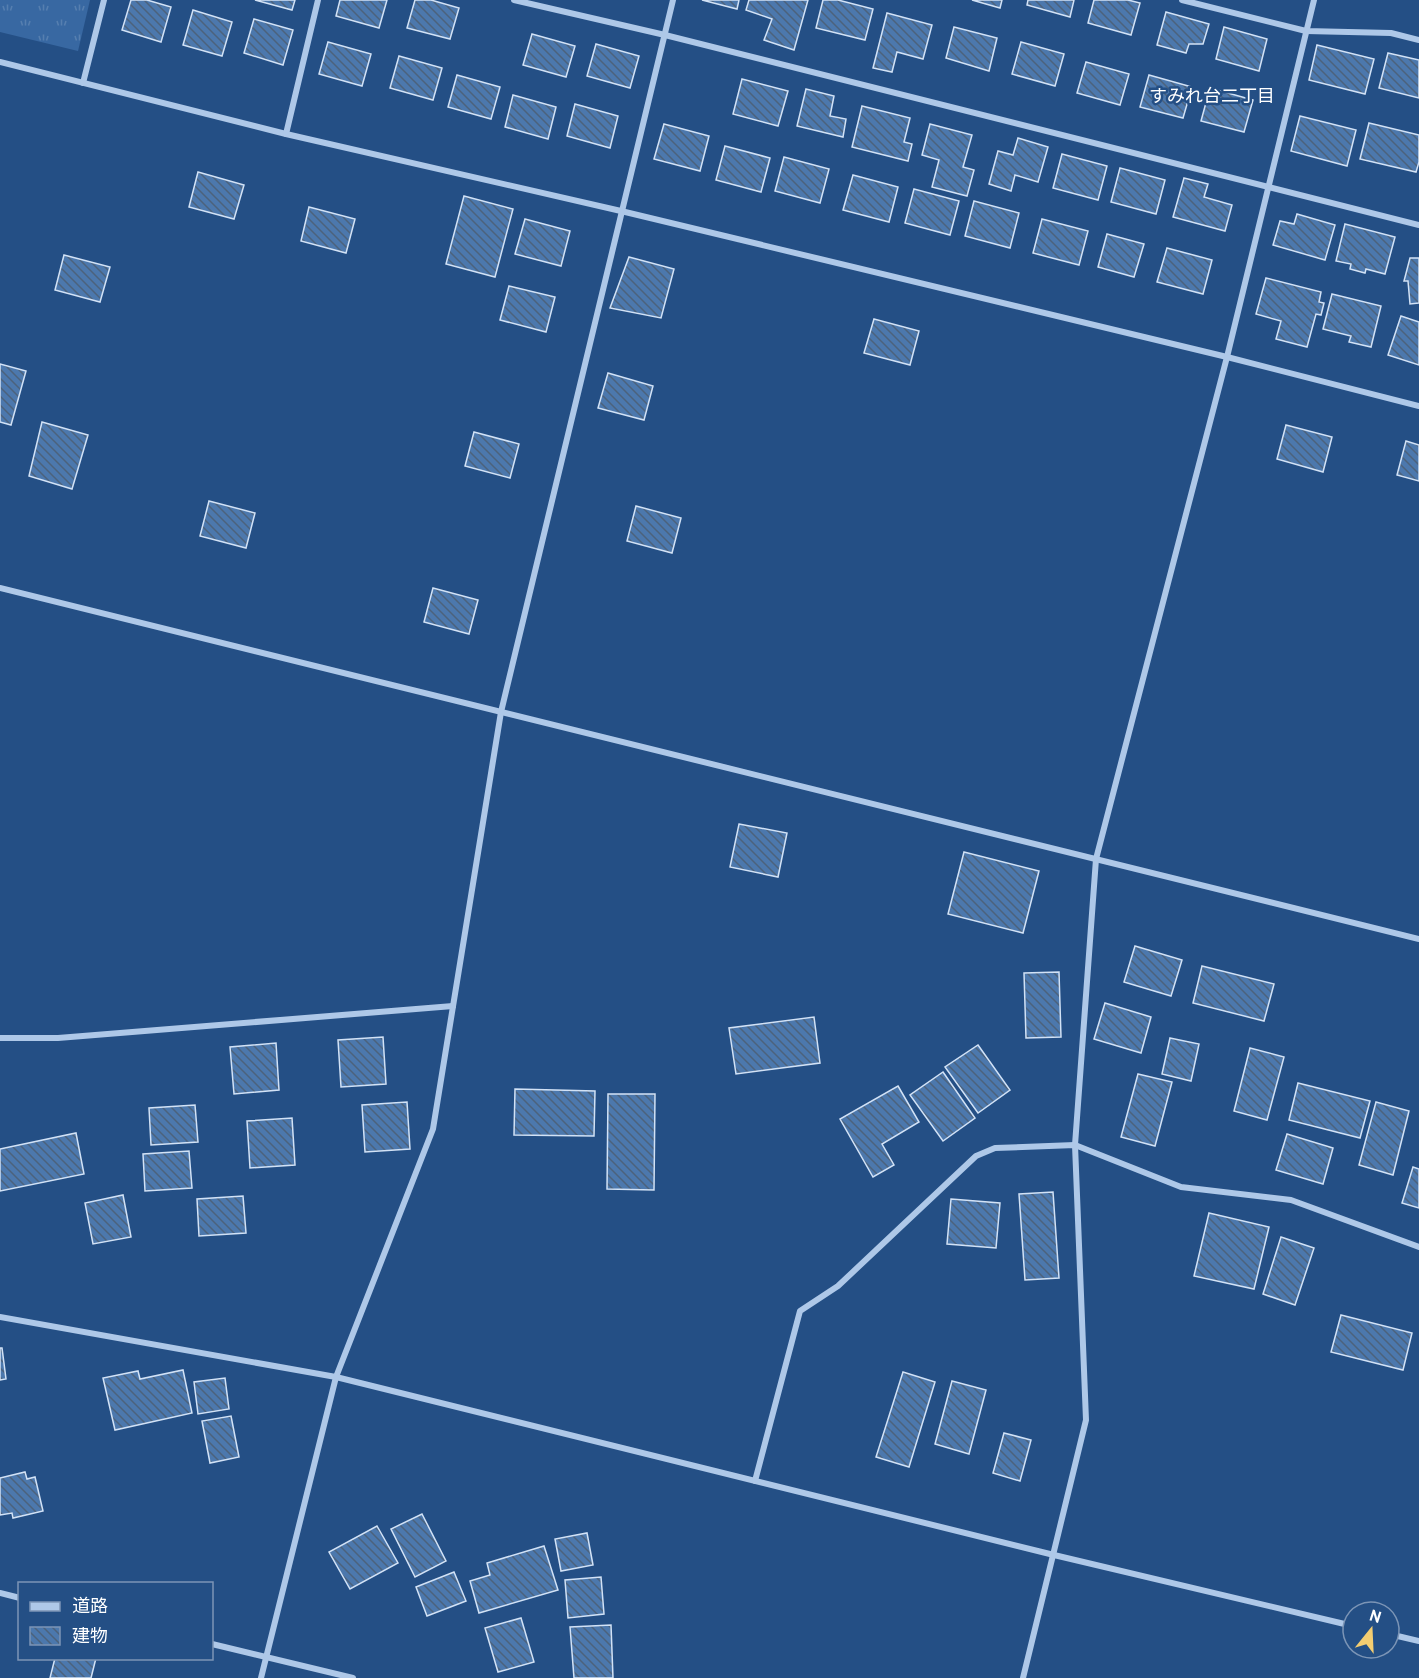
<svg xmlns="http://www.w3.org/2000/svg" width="1419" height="1678" font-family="Overpass,'Noto Sans JP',sans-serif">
<defs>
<pattern id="park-tufts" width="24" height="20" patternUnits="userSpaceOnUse" patternTransform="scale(1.5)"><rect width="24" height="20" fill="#3868a2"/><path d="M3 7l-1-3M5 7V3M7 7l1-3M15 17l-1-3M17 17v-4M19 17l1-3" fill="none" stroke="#567fb0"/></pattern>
<pattern id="building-back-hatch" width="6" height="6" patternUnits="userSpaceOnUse" patternTransform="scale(1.5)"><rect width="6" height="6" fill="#4c78ad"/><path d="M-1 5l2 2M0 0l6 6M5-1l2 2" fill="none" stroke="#4c627c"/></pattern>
</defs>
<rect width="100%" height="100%" fill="#244f85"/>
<path fill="url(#park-tufts)" d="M0,0h90l-12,51 -78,-19z"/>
<g fill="url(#building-back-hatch)" stroke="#d2e2f6" stroke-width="1.5">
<path d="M131,0h16l24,7 -10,35 -39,-12z"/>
<path d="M255,0h40l-3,10z"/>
<path d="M340,0h47l-8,28 -43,-12z"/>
<path d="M415,0h16l28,8 -9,31 -43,-11z"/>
<path d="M702,0h37l-2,9z"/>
<path d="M749,0h59l-14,50 -30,-10 8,-21 -26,-9z"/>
<path d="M823,0h15l35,9 -8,31 -49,-12z"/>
<path d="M972,0h30l-2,8z"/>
<path d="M1028,0h46l-4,17 -43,-12z"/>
<path d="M1094,0h34l12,3 -9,32 -43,-12z"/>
<path d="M193,10l39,12 -10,34 -39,-11z"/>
<path d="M1166,12l43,12 -6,20h-14l-3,9 -29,-8z"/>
<path d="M887,13l45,12 -9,34 -26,-7 -5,20 -19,-4z"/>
<path d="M254,19l39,11 -10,35 -39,-12z"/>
<path d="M954,27l43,11 -8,33 -43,-13z"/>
<path d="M1224,27l43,12 -8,32 -43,-12z"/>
<path d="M532,34l43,12 -9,31 -43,-12z"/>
<path d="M328,42l43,12 -9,32 -43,-12z"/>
<path d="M1021,42l43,12 -9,32 -43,-12z"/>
<path d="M596,44l43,12 -9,32 -43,-12z"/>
<path d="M1317,45l57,14 -9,35 -56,-14z"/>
<path d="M1388,53l31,7v38l-40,-10z"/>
<path d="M399,56l43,12 -9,32 -43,-12z"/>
<path d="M1086,62l43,12 -9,31 -43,-12z"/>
<path d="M457,75l43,12 -9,32 -43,-12z"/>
<path d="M1149,75l43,12 -9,31 -43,-11z"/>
<path d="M742,79l46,12 -10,35 -45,-12z"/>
<path d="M1210,88l43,12 -9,32 -43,-11z"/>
<path d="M806,89l28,7 -4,20 16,3 -3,18 -46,-11z"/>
<path d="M513,95l43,12 -8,32 -43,-12z"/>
<path d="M575,104l43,12 -8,32 -43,-12z"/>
<path d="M862,106l48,12 -6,24 8,2 -4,17 -56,-14z"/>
<path d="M1300,116l56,14 -9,36 -56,-15z"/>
<path d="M1369,123l50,12v27l-3,10 -56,-13z"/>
<path d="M664,124l45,12 -9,35 -46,-12z"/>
<path d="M930,124l42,11 -9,32 11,3 -7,26 -35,-9 7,-27 -17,-5z"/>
<path d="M1018,138l30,9 -10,35 -23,-7 -4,16 -22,-7 9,-33 15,4z"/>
<path d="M725,146l45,12 -9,34 -45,-12z"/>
<path d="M1062,154l45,12 -9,34 -45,-12z"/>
<path d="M784,157l45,12 -9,34 -45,-12z"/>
<path d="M1120,168l45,12 -9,34 -45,-12z"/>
<path d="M198,172l46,13 -10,34 -45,-12z"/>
<path d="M853,175l45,12 -9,35 -46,-12z"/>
<path d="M1184,178l24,6 -4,13 28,8 -7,26 -52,-14z"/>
<path d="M914,189l45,12 -9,34 -45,-12z"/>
<path d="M464,196l49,13 -18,68 -49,-13z"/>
<path d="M974,201l45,12 -9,35 -45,-12z"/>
<path d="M309,207l46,12 -9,34 -45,-12z"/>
<path d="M1297,214l38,11 -10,35 -52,-15 7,-24 14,3z"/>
<path d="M525,219l45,12 -9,35 -46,-12z"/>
<path d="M1042,219l46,12 -9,34 -46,-12z"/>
<path d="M1345,224l50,13 -10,37 -19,-5 -1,4 -15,-4 1,-5 -15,-3z"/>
<path d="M1107,234l37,10 -10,33 -36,-10z"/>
<path d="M1167,248l45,12 -9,34 -46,-12z"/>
<path d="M64,255l46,12 -10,35 -45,-12z"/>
<path d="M629,257l45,12 -13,49 -51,-10z"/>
<path d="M1410,258h9v45l-9,1 -2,-23h-4z"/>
<path d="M1266,278l55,14 -2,10 5,1 -3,12 -5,-1 -9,33 -31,-8 5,-18 -25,-7z"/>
<path d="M509,286l46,11 -9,35 -46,-12z"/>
<path d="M1332,294l49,12 -10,41 -22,-5 2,-6 -28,-7z"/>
<path d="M1401,316l18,6v43l-31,-10z"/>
<path d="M874,319l45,12 -9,34 -46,-12z"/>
<path d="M0,364l26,7 -15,54 -11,-3z"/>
<path d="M608,373l45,13 -9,34 -46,-12z"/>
<path d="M42,422l46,13 -16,54 -43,-13z"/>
<path d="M1286,425l46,12 -9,35 -46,-13z"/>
<path d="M474,432l45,12 -9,34 -45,-12z"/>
<path d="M1406,441l13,4v36l-22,-6z"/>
<path d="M209,501l46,12 -9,35 -46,-12z"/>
<path d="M636,506l45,12 -9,35 -45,-12z"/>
<path d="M433,588l45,12 -9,34 -45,-12z"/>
<path d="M739,824l48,9 -9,44 -48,-10z"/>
<path d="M964,852l75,19 -16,62 -75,-19z"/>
<path d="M1135,946l47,14 -11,36 -47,-14z"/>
<path d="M1202,966l72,18 -10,37 -71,-18z"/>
<path d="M1059,972l2,65 -35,1 -2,-65z"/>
<path d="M1105,1003l46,14 -10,36 -47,-14z"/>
<path d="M814,1017l6,46 -84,11 -7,-46z"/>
<path d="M383,1037l3,47 -45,3 -3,-47z"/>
<path d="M1170,1038l29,6 -8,37 -29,-7z"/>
<path d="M276,1043l3,47 -45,4 -4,-47z"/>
<path d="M978,1045l32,45 -32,23 -33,-46z"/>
<path d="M1250,1048l34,9 -17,63 -33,-9z"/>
<path d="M943,1072l32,46 -32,23 -33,-46z"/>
<path d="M1138,1074l34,8 -17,64 -34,-9z"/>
<path d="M1298,1083l72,18 -10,37 -71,-18z"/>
<path d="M898,1086l21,36 -37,22 12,21 -21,12 -33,-58z"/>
<path d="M515,1089l80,2 -1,45 -80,-1z"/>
<path d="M608,1094h47l-1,96 -47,-1z"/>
<path d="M407,1102l3,47 -45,3 -3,-47z"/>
<path d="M1376,1102l33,9 -16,64 -34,-10z"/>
<path d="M195,1105l3,37 -47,3 -2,-37z"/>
<path d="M292,1118l3,47 -45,3 -3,-47z"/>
<path d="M76,1133l8,41 -84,17v-42z"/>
<path d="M1287,1134l46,14 -10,36 -47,-14z"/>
<path d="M189,1151l3,37 -47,3 -2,-37z"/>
<path d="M1413,1167l6,2v39l-17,-5z"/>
<path d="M1053,1192l6,86 -34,2 -6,-86z"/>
<path d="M123,1195l8,42 -38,7 -8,-41z"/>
<path d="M243,1196l3,37 -47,3 -2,-37z"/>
<path d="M951,1199l49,4 -4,45 -49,-4z"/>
<path d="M1209,1213l60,14 -15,62 -60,-13z"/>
<path d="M1281,1237l33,11 -19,57 -32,-11z"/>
<path d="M1341,1315l71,18 -9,37 -72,-18z"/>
<path d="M0,1348h2l4,31 -6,1z"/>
<path d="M183,1370l9,43 -77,17 -12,-52 35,-7 2,8z"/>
<path d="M903,1372l32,10 -26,85 -33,-10z"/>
<path d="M225,1378l4,31 -31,5 -4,-32z"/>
<path d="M952,1381l34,9 -17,64 -34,-10z"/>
<path d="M231,1416l8,41 -29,6 -8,-42z"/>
<path d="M1004,1433l27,7 -11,41 -27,-8z"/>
<path d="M25,1472l2,7 8,-2 8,34 -30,7 -1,-5 -12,2v-37z"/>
<path d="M422,1514l24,47 -31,16 -24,-48z"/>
<path d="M377,1526l21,37 -48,26 -21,-37z"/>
<path d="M587,1533l6,32 -32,6 -6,-32z"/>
<path d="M544,1546l14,44 -79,23 -9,-32 20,-6 -3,-12z"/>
<path d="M454,1572l12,29 -39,15 -11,-29z"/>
<path d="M601,1577l3,37 -36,4 -3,-38z"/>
<path d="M521,1618l13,44 -36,10 -13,-44z"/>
<path d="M611,1625l2,53h-39l-4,-51z"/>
<path d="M55,1658h41l-5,20h-41z"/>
</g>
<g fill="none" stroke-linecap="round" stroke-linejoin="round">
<g stroke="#aec8e8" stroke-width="6">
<path d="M514,0l151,35 754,190"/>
<path d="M1182,0l124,31 85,2 28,7"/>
<path d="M0,62l286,72 335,77 606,146 192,49"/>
<path d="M83,83l21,-83"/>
<path d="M286,134l32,-134"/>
<path d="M0,588l1419,351"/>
<path d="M0,1038h58l395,-32"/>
<path d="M0,1317l336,60 718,178 299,71"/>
<path d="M755,1481l45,-170 38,-25 138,-130 19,-8 80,-3 106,42 110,13 128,47"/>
<path d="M0,1593l20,5"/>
<path d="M1389,1634l30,7"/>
<path d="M212,1644l141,34"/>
<path d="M261,1678l75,-301 97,-248 68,-417 172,-712"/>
<path d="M1023,1678l63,-258 -11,-275 21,-286 131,-502 87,-357"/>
</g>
</g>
<g text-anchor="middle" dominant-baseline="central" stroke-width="5" stroke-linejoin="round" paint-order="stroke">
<g font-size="18" fill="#fff" stroke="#244f85">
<text x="1212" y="97">すみれ台二丁目</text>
</g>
</g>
<rect x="18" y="1582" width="195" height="78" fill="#244f85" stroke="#7c95b6" stroke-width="1.5"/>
<rect x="30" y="1602" width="30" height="9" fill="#aec8e8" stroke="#7c95b6" stroke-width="1.5"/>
<text x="72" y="1612" font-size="18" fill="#ffffff">道路</text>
<rect x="30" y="1627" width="30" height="18" fill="url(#building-back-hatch)" stroke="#7c95b6" stroke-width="1.5"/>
<text x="72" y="1642" font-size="18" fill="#ffffff">建物</text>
<g transform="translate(1371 1630) rotate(18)"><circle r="28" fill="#244f85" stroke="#7c95b6" stroke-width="1.5"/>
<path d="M0-4.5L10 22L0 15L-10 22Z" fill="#f3cd71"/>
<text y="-9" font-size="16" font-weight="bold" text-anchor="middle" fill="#ffffff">N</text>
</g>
</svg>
